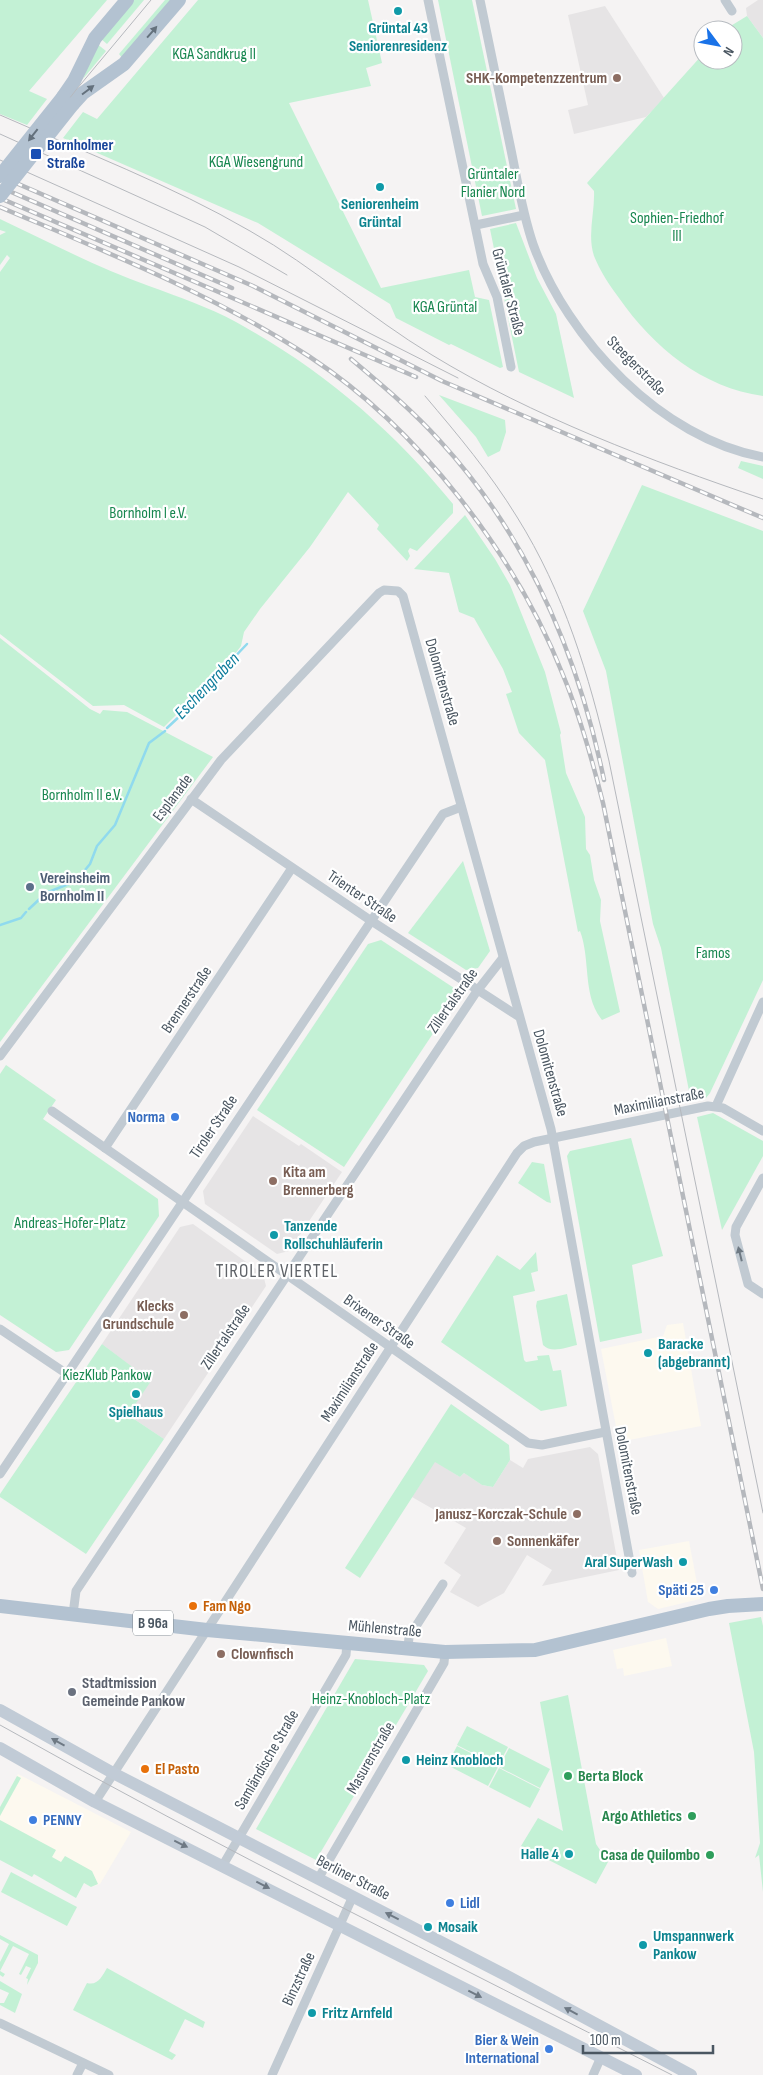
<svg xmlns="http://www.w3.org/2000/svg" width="763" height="2075" font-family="'Sofia Sans Condensed',sans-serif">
<rect width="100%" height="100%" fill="#f5f3f3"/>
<g fill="#fdf9ef">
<path d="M683,1323l18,103 -82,16 -18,-93 62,-13 4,-11z"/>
<path d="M689,1541l11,58 -42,10 -10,-7 -9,-52z"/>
<path d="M666,1638l6,28 -48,10 -1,-8 -6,1 -4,-19z"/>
<path d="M18,1774l113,58 -31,52 -9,3 -91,-46v-34z"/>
</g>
<g fill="#e6e4e5">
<path d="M758,0h5v38l-16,-22 -1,-8z"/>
<path d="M605,6l59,92 -18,19 -72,17 -6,-24 20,-5 -20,-90z"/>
<path d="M253,1116l46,30 2,-2 41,28 -53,79 -12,3 -72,-50 -2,-13z"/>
<path d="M193,1224l70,50 3,12 -102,153 -36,-24 22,-34 -48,-37 78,-117z"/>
<path d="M590,1447l8,7 21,116 -77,16 10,-16 -25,-15 -23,38 -26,14 -28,-15 11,-17 -17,-12 22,-35 -54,-31 23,-36 25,16 4,-4 18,12 11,2 17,-27 13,8 5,-9z"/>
</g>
<g fill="#c3f1d5">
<path d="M0,0h107l-78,91 18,8 -20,26 -27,-11z"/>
<path d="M132,0h12l-37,44 -7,-6z"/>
<path d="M165,0h9l-51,59 -4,-5z"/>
<path d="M198,0h170l14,63 -16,5 5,18 -82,17 92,185 88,-18 6,27 14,3 14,67 -3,1 -49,-24 -2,1 -53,-27 -6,-14 -132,-81 -195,-85 20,-26 14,7z"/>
<path d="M438,0h34l44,209 -34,7z"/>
<path d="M747,16l16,22v358c-60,-8 -110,-49 -144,-98 -9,-12 -19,-27 -25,-42 -7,-21 1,-44 0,-65l-7,-8 116,-129v6h30v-30h-9z"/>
<path d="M96,43l10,8 -23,28z"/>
<path d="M0,219c49,23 98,49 149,67 30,11 59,21 87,36 87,48 155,106 217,182v9l-36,38 -7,-3 -2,3 2,5 -3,5 -30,-32 2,-4 -31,-33 -38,55 -50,62 -16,23 -3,14 -13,17 -64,64 -40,-22 -31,1 -93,-72v-362l10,-14 -3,-3 -7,10v-30l6,-3 -6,-2z"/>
<path d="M516,223l21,55 19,36 18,84 -55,-26 -29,-143z"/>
<path d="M439,395l66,25 1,12 -6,19 -12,6 -12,-20z"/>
<path d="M741,461l22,5v13l-25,-11z"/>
<path d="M642,485l121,46v449l-53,113 -4,5 -15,3 -30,-153 -8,-24 -47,-253 -23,-60z"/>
<path d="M465,515l30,44 15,26 35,87 16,61 -1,2 6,38 19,44 1,32 4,6 4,25 7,20 -1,21 20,91 -18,8c-20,-25 -11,-60 -22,-89l-2,1 -33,-172 -26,-27 -13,-39 6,-2 -9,-23 -29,-51 -15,-6 -10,-39 -35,-4z"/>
<path d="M0,638l90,71 10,5 3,-4 24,2 86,45 -213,285z"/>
<path d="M463,861l27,90 -12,17 -12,2 -58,-37z"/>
<path d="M381,940l73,48 2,11 -112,168 -87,-57 111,-166z"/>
<path d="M6,1065l50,35 -13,19 115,80 1,17 -90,134 -13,2 -56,-37v-241z"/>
<path d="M713,1113l50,28v15l-41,74 -25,-113z"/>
<path d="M631,1138l32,118 -31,9 10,68 -42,9 -33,-186 3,-5z"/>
<path d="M532,1162l12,2 7,39 -4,-1 -29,-19z"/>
<path d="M536,1252l2,19 -7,2 4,18 -22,5 11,64 2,2 12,-2 -1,-4 12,-1 4,16 8,-1 6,36 -26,5 -100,-69 56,-87 23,15z"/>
<path d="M567,1294l10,51c-10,2 -26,9 -34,0l-7,-39 1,-5z"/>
<path d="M102,1344l49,37 -23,34 36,24 -78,115 -86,-57v-3z"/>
<path d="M451,1404l58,41 1,15 -17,27 -11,-2 -18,-12 -4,4 -25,-15 -75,116 -15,-10z"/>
<path d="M761,1617l2,9v266l-4,-37 -4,3 5,-15 -6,-91 -25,-129z"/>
<path d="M355,1659l69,6 4,6 -112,189 -60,-31z"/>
<path d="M568,1695l28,149 12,18 -12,22 -75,-38 17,-28 25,13 -23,-129z"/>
<path d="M467,1726l41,21 -10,19 -41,-21z"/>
<path d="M457,1746l41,21 -10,19 -41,-21z"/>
<path d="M509,1748l41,21 -10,19 -41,-21z"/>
<path d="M499,1768l41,21 -10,19 -41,-21z"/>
<path d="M17,1776l4,2 -21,38v-9z"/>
<path d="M0,1820l56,30 -4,7 9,5 4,-6 27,15 6,13 -7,3 -7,-4 -8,15 -42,-24 -2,3 -32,-17z"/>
<path d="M11,1872l66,35 -10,19 -66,-34z"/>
<path d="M0,1935l38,20v8l-11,22 1,-6 -2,-1 5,-10 -5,-2 -5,9 -2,-1 10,-20 -16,-8 -13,25 5,3 -2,3 -3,-2v-13l9,-18 -9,-5z"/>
<path d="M107,1968l98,54 -2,6 -18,-9 -16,32 7,4 -4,5 -99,-50 14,-27c11,3 15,-7 20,-15z"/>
<path d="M0,1981l22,13 -7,19 -15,-8v-2h4l5,-10 -9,-4z"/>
</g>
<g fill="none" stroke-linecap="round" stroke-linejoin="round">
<g stroke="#90daee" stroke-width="2.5">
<path d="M167,728l30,-28 11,-15 39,-41"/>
<path d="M29,909l17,-16 30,-12 14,-17 7,-18 18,-21 34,-82 16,-12"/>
<path d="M0,925l21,-7 5,-6"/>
</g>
<g stroke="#c1cad2" stroke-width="9">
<path d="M428,0l55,264 14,33 14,70"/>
<path d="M480,0c10,48 20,97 30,145 7,33 12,67 23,99 34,95 129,195 230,213"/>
<path d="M725,0l7,11"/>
<path d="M476,225l48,-10"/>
<path d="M191,799l179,121 148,96"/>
<path d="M0,1056l221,-296 158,-167 5,-3 14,1 5,5 148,533 81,444"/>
<path d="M716,1106l47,-104"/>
<path d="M52,1111l476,332 14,2 63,-13"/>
<path d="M105,1148l187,-280"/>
<path d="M763,1178l-27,49 -1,8 13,49 15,10"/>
<path d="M0,1329l67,45"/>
<path d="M0,1474l443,-660 18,-7"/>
<path d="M73,1614l3,-23 8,-12 393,-588 25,-32"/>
<path d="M408,1648l1,-11 34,-53"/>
<path d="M95,1802l422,-649 7,-7 10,-4 174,-36 15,2 40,23"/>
<path d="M223,1865l123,-210 1,-12"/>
<path d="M318,1879l126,-216 1,-11"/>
<path d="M0,2023l109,52"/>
<path d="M77,2075l6,-12"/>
<path d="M272,2075l81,-179"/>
<path d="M593,2075l8,-18"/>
</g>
<g stroke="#c1cbd6" stroke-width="12">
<path d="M0,1710l113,63 396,204 182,98"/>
<path d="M0,1748l95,54 541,273"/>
</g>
<g stroke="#b3c2d1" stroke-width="14">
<path d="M63,97l11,-16 21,-43 32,-38"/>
<path d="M73,104l10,-11 41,-29 55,-64"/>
<path d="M0,1606l207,24 238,22 90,-2 174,-41 19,-3 35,-2"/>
</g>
<g stroke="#b5b8bd" stroke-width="1">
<path d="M0,115c84,37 171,70 250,116 64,36 119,86 182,124 100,61 219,106 331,144"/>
<path d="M0,134l205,93 82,48"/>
<path d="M0,160l239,107 219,111"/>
<path d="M0,187l76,-97 75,-90"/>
<path d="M425,396c33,39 65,77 92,121 47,75 72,158 92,244l154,752"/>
<path d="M0,1725c220,124 447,235 672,350"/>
</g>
<defs>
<g id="rail">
<path d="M0,176l253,110 189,95 321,137"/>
<path d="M0,187l232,101"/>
<path d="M0,198l416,179"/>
<path d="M0,207c106,45 213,87 310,150 108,71 206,198 253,318 17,41 29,84 40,128l160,786"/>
<path d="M351,359c31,26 62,52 89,82 88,96 138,213 164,339"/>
</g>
</defs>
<use href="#rail" stroke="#b5b8bd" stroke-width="4.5"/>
<use href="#rail" stroke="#fff" stroke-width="2.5" stroke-dasharray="8" stroke-linecap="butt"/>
<g stroke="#b3c2d1" stroke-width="14">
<path d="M0,176l63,-79"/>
<path d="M0,196l73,-92"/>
</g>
</g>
<defs><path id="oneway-solid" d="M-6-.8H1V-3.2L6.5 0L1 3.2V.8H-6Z" transform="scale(1.25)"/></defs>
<g fill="#64717d">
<use href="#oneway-solid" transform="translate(152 32) rotate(-49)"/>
<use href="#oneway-solid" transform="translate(88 90) rotate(-37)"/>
<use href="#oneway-solid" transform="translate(33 135) rotate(128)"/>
</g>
<use fill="#6e7983" href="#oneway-solid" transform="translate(740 1254) rotate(-104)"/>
<g fill="#6e7984">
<use href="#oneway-solid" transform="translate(58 1742) rotate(-151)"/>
<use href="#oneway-solid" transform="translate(181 1844) rotate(26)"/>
<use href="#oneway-solid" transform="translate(263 1885) rotate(27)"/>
<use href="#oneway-solid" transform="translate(392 1916) rotate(-153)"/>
<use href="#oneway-solid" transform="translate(475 1994) rotate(27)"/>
<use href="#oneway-solid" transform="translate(571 2011) rotate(-152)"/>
</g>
<g fill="#0f9aa8" stroke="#fff" stroke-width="2">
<circle cx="398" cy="11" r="5"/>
<circle cx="380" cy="187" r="5"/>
<circle cx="274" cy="1235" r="5"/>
<circle cx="648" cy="1353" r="5"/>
<circle cx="136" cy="1394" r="5"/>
<circle cx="683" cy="1562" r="5"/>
<circle cx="406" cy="1760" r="5"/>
<circle cx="569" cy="1854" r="5"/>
<circle cx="428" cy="1927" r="5"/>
<circle cx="643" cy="1945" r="5"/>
<circle cx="312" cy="2013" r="5"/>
</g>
<g fill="#8d6e63" stroke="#fff" stroke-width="2">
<circle cx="617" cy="78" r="5"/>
<circle cx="273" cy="1181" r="5"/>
<circle cx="184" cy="1315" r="5"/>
<circle cx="577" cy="1514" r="5"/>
<circle cx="497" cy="1541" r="5"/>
<circle cx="221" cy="1654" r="5"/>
</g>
<rect fill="#1a4fb4" stroke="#fff" stroke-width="2" x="30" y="148" width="12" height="12" rx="2.5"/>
<circle fill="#5c6f8a" stroke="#fff" stroke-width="2" cx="30" cy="887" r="5"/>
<g fill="#3f7fe0" stroke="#fff" stroke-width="2">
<circle cx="175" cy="1117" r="5"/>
<circle cx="714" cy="1590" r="5"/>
<circle cx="33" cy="1820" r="5"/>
<circle cx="450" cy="1903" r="5"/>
<circle cx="549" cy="2049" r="5"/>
</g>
<g fill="#e8710a" stroke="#fff" stroke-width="2">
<circle cx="193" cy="1606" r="5"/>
<circle cx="145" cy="1769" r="5"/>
</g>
<circle fill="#6b7280" stroke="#fff" stroke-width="2" cx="72" cy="1692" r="5"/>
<g fill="#2e9e5b" stroke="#fff" stroke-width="2">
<circle cx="568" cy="1776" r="5"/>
<circle cx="692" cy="1816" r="5"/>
<circle cx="710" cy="1855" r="5"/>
</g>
<g text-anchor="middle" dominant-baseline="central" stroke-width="4.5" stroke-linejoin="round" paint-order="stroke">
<rect fill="#fff" stroke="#808990" stroke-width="1" x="133" y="1610.5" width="40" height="25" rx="4"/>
<g font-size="15" font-weight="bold" fill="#4a5661">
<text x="153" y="1623">B 96a</text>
</g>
<g font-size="16" font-weight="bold" fill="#0d838f" stroke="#fff" text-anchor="start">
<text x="398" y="28" text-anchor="middle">Grüntal 43<tspan x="398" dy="18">Seniorenresidenz</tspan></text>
<text x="380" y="204" text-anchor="middle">Seniorenheim<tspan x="380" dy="18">Grüntal</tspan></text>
<text x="284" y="1226">Tanzende<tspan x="284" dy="18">Rollschuhläuferin</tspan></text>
<text x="658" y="1344">Baracke<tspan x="658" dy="18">(abgebrannt)</tspan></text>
<text x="136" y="1412" text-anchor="middle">Spielhaus</text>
<text x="673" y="1562" text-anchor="end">Aral SuperWash</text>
<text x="416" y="1760">Heinz Knobloch</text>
<text x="559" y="1854" text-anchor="end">Halle 4</text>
<text x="438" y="1927">Mosaik</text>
<text x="653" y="1936">Umspannwerk<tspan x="653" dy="18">Pankow</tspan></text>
<text x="322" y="2013">Fritz Arnfeld</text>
</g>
<g font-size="16" fill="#17864f" stroke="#fff">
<text x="214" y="54">KGA Sandkrug II</text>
<text x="256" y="162">KGA Wiesengrund</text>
<text x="493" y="174">Grüntaler<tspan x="493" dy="18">Flanier Nord</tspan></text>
<text x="677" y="218">Sophien-Friedhof<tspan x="677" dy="18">III</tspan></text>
<text x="445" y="307">KGA Grüntal</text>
<text x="148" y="513">Bornholm I e.V.</text>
<text x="82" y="795">Bornholm II e.V.</text>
<text x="713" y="953">Famos</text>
<text x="70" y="1223">Andreas-Hofer-Platz</text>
<text x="107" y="1375">KiezKlub Pankow</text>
<text x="371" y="1699">Heinz-Knobloch-Platz</text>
</g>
<g font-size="16" font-weight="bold" fill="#785e54" stroke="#fff" text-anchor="end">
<text x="607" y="78">SHK-Kompetenzzentrum</text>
<text x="283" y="1172" text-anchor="start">Kita am<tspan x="283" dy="18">Brennerberg</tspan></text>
<text x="174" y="1306">Klecks<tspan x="174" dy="18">Grundschule</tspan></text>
<text x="567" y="1514">Janusz-Korczak-Schule</text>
<text x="507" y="1541" text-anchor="start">Sonnenkäfer</text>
<text x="231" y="1654" text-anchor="start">Clownfisch</text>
</g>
<g font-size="16" font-weight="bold" fill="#164399" stroke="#fff" text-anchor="start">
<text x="47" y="145">Bornholmer<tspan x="47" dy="18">Straße</tspan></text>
</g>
<g font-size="16" fill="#4a5661" stroke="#fff">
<text transform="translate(508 292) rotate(75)">Grüntaler Straße</text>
<text transform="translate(636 366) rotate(45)">Steegerstraße</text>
<text transform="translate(442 682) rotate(74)">Dolomitenstraße</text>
<text transform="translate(173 798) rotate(-53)">Esplanade</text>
<text transform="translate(362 897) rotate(34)">Trienter Straße</text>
<text transform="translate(187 1000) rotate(-56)">Brennerstraße</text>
<text transform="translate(453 1001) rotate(-55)">Zillertalstraße</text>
<text transform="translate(550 1073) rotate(74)">Dolomitenstraße</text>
<text transform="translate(659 1102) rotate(-11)">Maximilianstraße</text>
<text transform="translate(214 1127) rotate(-56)">Tiroler Straße</text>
<text transform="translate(379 1322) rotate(35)">Brixener Straße</text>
<text transform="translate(226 1337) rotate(-56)">Zillertalstraße</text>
<text transform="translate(350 1382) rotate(-57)">Maximilianstraße</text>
<text transform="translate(628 1471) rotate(79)">Dolomitenstraße</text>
<text transform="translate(385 1629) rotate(5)">Mühlenstraße</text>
<text transform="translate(371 1758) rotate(-60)">Masurenstraße</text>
<text transform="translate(267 1760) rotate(-60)">Samländische Straße</text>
<text transform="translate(353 1878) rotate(27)">Berliner Straße</text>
<text transform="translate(299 1979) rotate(-65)">Binzstraße</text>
</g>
<g font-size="16" font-weight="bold" fill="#4e5e75" stroke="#fff" text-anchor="start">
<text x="40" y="878">Vereinsheim<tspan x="40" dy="18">Bornholm II</tspan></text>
</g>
<g font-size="16" font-weight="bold" fill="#366cbe" stroke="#fff" text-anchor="end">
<text x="165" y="1117">Norma</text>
<text x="704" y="1590">Späti 25</text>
<text x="43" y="1820" text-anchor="start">PENNY</text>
<text x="460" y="1903" text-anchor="start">Lidl</text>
<text x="539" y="2040">Bier &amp; Wein<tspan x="539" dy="18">International</tspan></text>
</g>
<g font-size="16" font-weight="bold" fill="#c56008" stroke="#fff" text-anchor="start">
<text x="203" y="1606">Fam Ngo</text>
<text x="155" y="1769">El Pasto</text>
</g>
<g font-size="16" font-weight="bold" fill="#5b616d" stroke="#fff" text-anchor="start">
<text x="82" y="1683">Stadtmission<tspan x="82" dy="18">Gemeinde Pankow</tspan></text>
</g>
<g font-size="16" font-weight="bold" fill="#27864d" stroke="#fff" text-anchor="end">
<text x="578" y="1776" text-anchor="start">Berta Block</text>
<text x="682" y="1816">Argo Athletics</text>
<text x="700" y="1855">Casa de Quilombo</text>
</g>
<g font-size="18" font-style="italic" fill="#0c7c9b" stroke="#fff">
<text transform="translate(207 686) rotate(-46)">Eschengraben</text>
</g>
<g font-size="19" letter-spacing="1" fill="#5f6368" stroke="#fff">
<text x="277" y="1271">TIROLER VIERTEL</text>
</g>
</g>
<g transform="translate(718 45) rotate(122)"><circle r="24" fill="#ffffff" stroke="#b7bbc0"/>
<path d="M0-4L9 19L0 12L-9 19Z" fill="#1a73e8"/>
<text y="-8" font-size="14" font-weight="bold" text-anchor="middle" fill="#4a5661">N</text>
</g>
<path d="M583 2045v8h130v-8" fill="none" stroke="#4a5661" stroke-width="2.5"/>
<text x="590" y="2045" font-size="15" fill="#4a5661" stroke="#ffffff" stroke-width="4" paint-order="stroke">100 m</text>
</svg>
